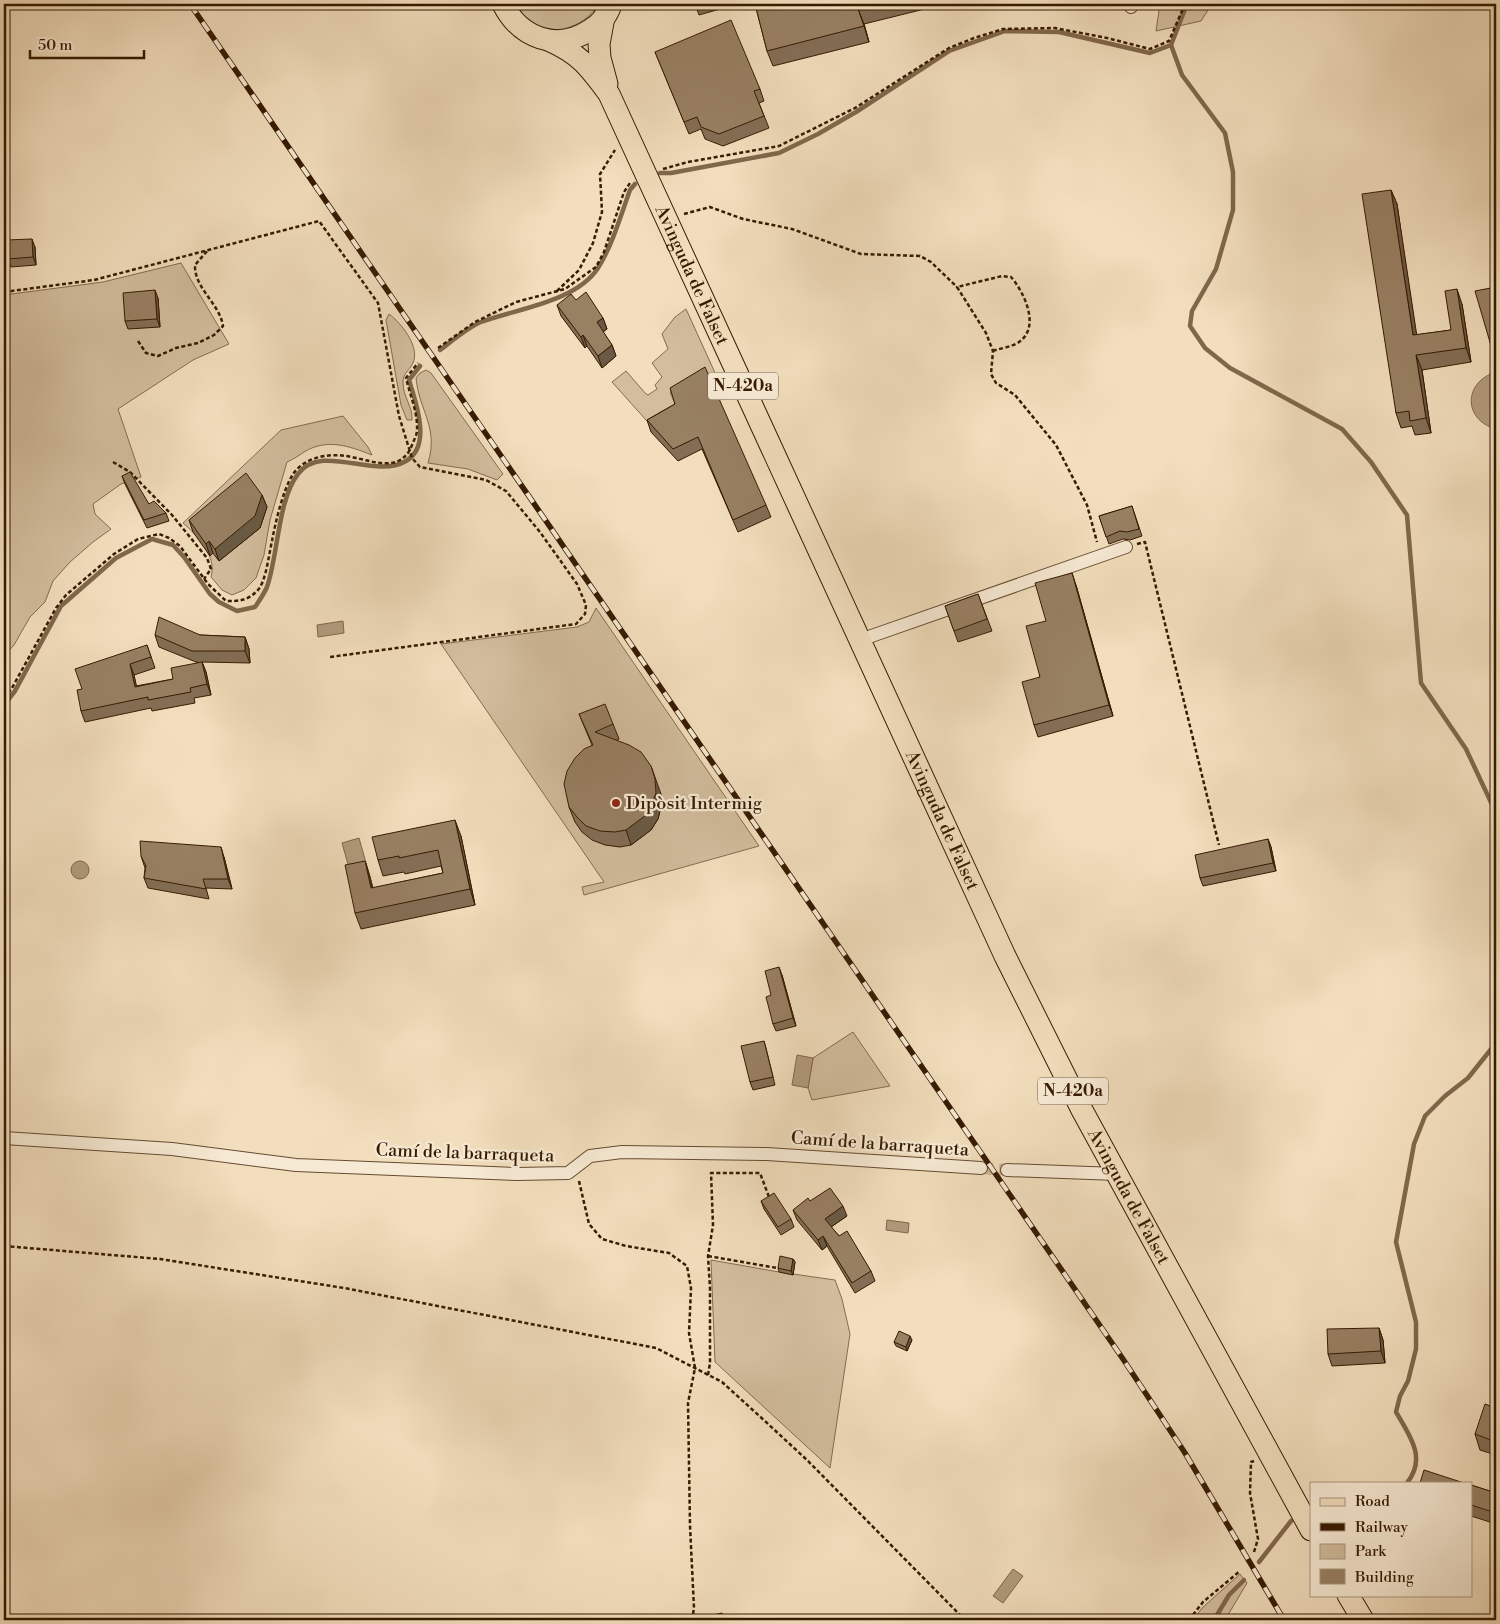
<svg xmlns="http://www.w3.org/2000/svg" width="1500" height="1624" font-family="'Libre Bodoni',serif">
<rect width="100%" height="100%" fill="#f2debd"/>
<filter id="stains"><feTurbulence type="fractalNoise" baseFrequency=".004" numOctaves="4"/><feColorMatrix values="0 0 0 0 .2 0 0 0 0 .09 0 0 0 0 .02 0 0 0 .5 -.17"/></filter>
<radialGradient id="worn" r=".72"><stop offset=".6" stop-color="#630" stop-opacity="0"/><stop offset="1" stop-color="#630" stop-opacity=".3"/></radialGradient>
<g fill="#d2bd9d" stroke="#846c4f">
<path d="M516,4h83c-16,25 -51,36 -74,13 -4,-4 -6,-9 -9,-13z"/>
<path d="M1160,4h52l-11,17 -45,10z"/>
<path d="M181,263l48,81 -36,16 -75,49 23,68 -20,7 -28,20 2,10 16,15 -18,13 -23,20 -17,19 -8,21 -15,15 -16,28 -9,10 -1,-6v-354l99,-13z"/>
<path d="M686,309l30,66 -7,4 -26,5 -13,8 10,24 -25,14 -43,-48 14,-11 20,23 2,1 9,-6 -2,-4 7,-8 -10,-14 16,-14 -6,-15 13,-17z"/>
<path d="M389,314c12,9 29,30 25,46 -2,9 -12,13 -11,23 0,14 10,24 9,37h-5l-6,-15 -15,-85z"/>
<path d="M426,370l5,3 72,101 -6,6 -29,-11 -40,-6c11,-36 -9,-52 -12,-85l4,-5z"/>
<path d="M343,416l25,31 4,8c-23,-9 -45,-17 -68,-3 -6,4 -10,7 -17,10l-17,58 -6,35 -8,23 -12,12 -12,5 -10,-5 -11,-13c6,-21 -13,-41 -28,-54l98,-93z"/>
<path d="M596,608l163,238 -175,49 -2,-8 22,-5 -163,-238 136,-17 12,-5z"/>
<path d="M853,1032l37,54 -78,14 -4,-12 5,-30z"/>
<path d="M711,1260l68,12 56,8 7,19 8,35 -20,134 -115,-106z"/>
<path d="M1240,1574l7,9 -22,37h-32l9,-12z"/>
</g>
<g fill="#b29b7d" stroke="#80674b">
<path d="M1496,372v57c-33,-9 -33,-47 0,-57z"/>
<path d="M343,621l1,12 -26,4 -1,-12z"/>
<path d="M359,838l11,39 -19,-2 -9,-32z"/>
<circle cx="80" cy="870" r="9"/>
<path d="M797,1055l16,3 -5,30 -16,-3z"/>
<path d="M887,1220l22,3 -1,10 -22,-3z"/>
<path d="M1013,1569l10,7 -20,27 -10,-7z"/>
</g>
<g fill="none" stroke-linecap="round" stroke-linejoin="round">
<g stroke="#80674b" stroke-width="4.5">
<path d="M1171,45l11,30 43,58 8,39v38l-17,59 -24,42 -2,15 15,22 25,20 112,61 29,33 36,53 14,168 45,66 30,64"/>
<path d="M1171,45l16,-41"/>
<path d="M660,173h11l108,-20 39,-19 38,-22 93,-61 56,-20 54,1 91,21 21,-8"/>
<path d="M440,350c12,-9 27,-22 41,-28 35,-13 95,-20 117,-54 14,-22 23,-53 32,-78l5,-6"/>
<path d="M4,705l11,-14 46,-85 55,-48 36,-19 21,6 11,12 26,37 9,8 18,9 18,-4c4,-6 9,-13 12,-20 11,-31 11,-88 31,-113 24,-32 76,6 108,-13 26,-15 10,-58 3,-81l11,-14"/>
<path d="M1407,1483c20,-25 3,-47 -11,-71l4,-16 8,-15 8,-32v-27l-20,-80 18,-98 11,-28 20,-20 23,-18 28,-35"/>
<path d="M1259,1562l32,-41"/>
<path d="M1214,1620l15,-25 15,-15"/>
</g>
<path stroke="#ccb797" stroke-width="12" stroke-dasharray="12 6" stroke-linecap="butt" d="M981,1168l26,2"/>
<defs>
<g id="street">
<path d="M1131,7l1,-3"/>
<path d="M860,640l266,-93"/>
<path d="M4,1138l168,11 124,16 221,9 51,-1 22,-17 32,-4 145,2 214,14"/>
<path d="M1007,1170l110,4"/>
</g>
<g id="primary">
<path d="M503,4c17,34 54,48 87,26 10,-6 18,-15 21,-26"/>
<path d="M604,17l-5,27 1,14 7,26"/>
<path id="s1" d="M548,40c32,14 41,27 61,54l396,862 77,154 229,420"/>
<path d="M1348,1595l15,25"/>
</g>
</defs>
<use href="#street" stroke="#654b30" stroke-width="14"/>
<use href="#primary" stroke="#361a01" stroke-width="23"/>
<g stroke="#361a01" stroke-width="2.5" stroke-dasharray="4 2.5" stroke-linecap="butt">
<path d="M663,169l25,-7 91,-16 76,-38 94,-60 25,-10 29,-9 52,-1 52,10 43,11 19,-8 16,-37"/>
<path d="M684,214l26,-7 33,12 49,10 69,25 59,2 11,6 26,25"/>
<path d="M557,291l22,-21 14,-27 9,-31 -2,-38 15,-24"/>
<path d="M4,292l90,-12 225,-59 59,82 21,113 13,42 8,9 66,13 20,11 34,41 37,52 9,21 -1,9 -9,10 -246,33"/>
<path d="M138,341l8,12 12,3 18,-8 22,-5 16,-8 9,-9c-3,-22 -29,-38 -28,-61l13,-15"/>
<path d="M438,348l37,-26 41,-20 49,-13 31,-22 8,-15 20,-60 6,-9"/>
<path d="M993,351c8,-3 19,-4 26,-9 22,-15 5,-50 -8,-65l-9,-1 -45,11 29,46 7,18 -2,23 5,9 19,12 41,50 31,60 10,37"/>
<path d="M113,462l17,10 42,43 35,43 4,11 -7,10"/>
<path d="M1137,544l8,-2 74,303"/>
<path d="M4,698l8,-10 44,-80 10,-13 48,-41 24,-15 21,-5 10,4 11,8 28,38 18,17c13,0 21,0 31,-10 9,-8 12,-38 15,-50 3,-17 11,-51 20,-65 10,-18 35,-23 54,-20 23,3 54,20 66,-11 2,-5 5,-10 5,-15 1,-17 -7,-35 -11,-52l12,-15"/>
<path d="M579,1181l10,43 13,15 24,7 43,7 18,13 4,22 -2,45 6,35 -7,35 2,123 4,82 -2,12"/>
<path d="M4,1246l156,13 184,29 312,60 66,34 44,40 41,38 158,160"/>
<path d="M708,1256l69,12"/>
<path d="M708,1375l2,-12v-75l-2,-32 5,-31 -2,-52h49l9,24"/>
<path d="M1254,1552l4,-13 -8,-46 1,-31 3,-1"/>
<path d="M1189,1620l14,-18 37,-31"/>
</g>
<use href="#street" stroke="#f7ead4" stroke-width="12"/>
<use href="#primary" stroke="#f2debd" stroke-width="21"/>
<defs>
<path id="rail" d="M190,4l933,1355 62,94 99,167"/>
</defs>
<use href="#rail" stroke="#361a01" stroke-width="5.5"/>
<use href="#rail" stroke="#f7ead4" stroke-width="4" stroke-dasharray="11" stroke-linecap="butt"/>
</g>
<g fill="#836e55" stroke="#361a01">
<path d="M695,4h43l-39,11z"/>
<path d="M755,4h190l-81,20 5,18 -96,24 -6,-15z"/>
<path d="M655,52l105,37 4,12 -5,2 10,25 -46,18 -18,-7 -4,-10 -12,5z"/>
<path d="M1391,190l6,14 19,131 35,-5 11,-26 9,58 -49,8 9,63 -16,2 -3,-9 -11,2 -5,-15z"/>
<path d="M35,247l1,18 -25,2 -3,-8z"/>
<path d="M1496,287v77l-2,-8z"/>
<path d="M158,298l2,29 -32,2 -3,-8z"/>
<path d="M576,300l27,18 4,11 -4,3 9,13 4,11 -14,12 -15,-22 -2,2 -24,-32 -4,-11z"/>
<path d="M675,404l91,101 5,12 -33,15 -36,-83 -24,12 -27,-29 -4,-12z"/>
<path d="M122,476l27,28 17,9 3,8 -22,7 -22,-44z"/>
<path d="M262,495l5,12 -7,21 -41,33 -6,-8 -3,3 -17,-24 -4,-12z"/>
<path d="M1132,506l10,30 -12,4 -7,-1 -14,5 -10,-28z"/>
<path d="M1076,585l37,131 -75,21 -4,-12 12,-104z"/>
<path d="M978,594l14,37 -34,11 -13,-36z"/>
<path d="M155,635h45l45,2 4,12 1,14 -48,-1 4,10 5,23 -17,3 1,5 -43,8 -1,-3 -66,14 -4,-11 1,-22 65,-44 8,23 -21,7 2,11 37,-7 25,-17h-2l-37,-15z"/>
<path d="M579,714l34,10 6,15 -2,1 44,54v13l-3,12 -7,11 -20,15 -11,2 -15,-2 -13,-5 -10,-8 -7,-10 -6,-15 23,-62z"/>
<path d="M461,836l14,69 -114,24 -6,-16 10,-52 5,16 3,11 70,-15 -2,-7 -36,8 -1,-2 -21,4 -5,-16z"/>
<path d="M1268,839l3,8 5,24 -73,15 -3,-8z"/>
<path d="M141,856l83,1 8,32 -26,-1 3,11 -61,-11 -4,-10 1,-10z"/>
<path d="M782,975l14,51 -20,5 -3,-7 -2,-29z"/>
<path d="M764,1041l2,7 9,37 -22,5 -3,-8z"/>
<path d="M761,1201l30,18 3,8 -13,8 -17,-26z"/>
<path d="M810,1201l37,15 -16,11 40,44 4,10 -20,12 -28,-47 -5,4 -25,-30 -4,-10z"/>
<path d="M793,1259l2,3 -2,13 -14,-3 -1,-4z"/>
<path d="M1379,1328l4,12 2,23 -53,3 -4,-12z"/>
<path d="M912,1340l-5,11 -11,-5 -2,-4z"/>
<path d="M1496,1408v47l-16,-5 -5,-16z"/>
<path d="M1471,1485l25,8v31l-25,-8z"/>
</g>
<g fill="#6a5a45" stroke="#361a01">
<path d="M858,9l6,15 5,18 -5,-16z"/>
<path d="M1391,190l6,14 22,146 -6,-15z"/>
<path d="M32,239l3,8 1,18 -3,-8z"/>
<path d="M1457,289l5,15 9,58 -5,-14z"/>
<path d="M155,290l3,8 2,29 -3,-8z"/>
<path d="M603,318l4,11 -6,4 -4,-11z"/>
<path d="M583,335l4,11 -2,2 -4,-11z"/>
<path d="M612,345l4,11 -14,12 -4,-12z"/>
<path d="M1416,355l6,15 9,63 -5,-15z"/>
<path d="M262,495l5,12 -7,21 -41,33 -4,-12z"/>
<path d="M209,541l4,12 -3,3 -4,-12z"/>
<path d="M1072,573l4,12 37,131 -4,-11z"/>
<path d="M245,637l4,12 1,14 -5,-12z"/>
<path d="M202,662l4,10 5,23 -4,-11z"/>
<path d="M130,664l4,11 5,22 -4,-10z"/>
<path d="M651,766l10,28v13l-3,12 -7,11 -20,15 -5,-15z"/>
<path d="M455,820l6,16 14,69 -5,-16z"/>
<path d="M1268,839l3,8 5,24 -3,-8z"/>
<path d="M221,847l3,10 8,32 -4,-10z"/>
<path d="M365,861l5,16 6,27 -5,-16z"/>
<path d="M779,967l3,8 14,51 -3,-8z"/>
<path d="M843,1206l4,10 -19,13 -3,-10z"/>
<path d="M823,1236l4,10 -5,4 -4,-10z"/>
<path d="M793,1259l2,3 -2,13 -2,-4z"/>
<path d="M1379,1328l4,12 2,23 -4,-12z"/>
<path d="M910,1336l2,4 -5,11 -1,-4z"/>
</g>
<g fill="#988063" stroke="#361a01">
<path d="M755,4h124l-21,5 6,17 -97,25z"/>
<path d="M731,20l29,69 -6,2 10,25 -45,18 -18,-7 -4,-10 -13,5 -29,-70z"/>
<path d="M1391,190l22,145 38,-5 -6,-39 12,-2 9,59 -50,7 10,63 -16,3 -1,-10 -13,2 -34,-219z"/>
<path d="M32,239l1,18 -25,2 -2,-19z"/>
<path d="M1496,287v69h-2l-19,-65z"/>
<path d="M155,290l2,29 -32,2 -2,-28z"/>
<path d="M586,292l17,26 -6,4 15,23 -14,11 -15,-21 -2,2 -24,-32 14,-11 5,6z"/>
<path d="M705,367l61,138 -33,15 -35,-83 -25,12 -26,-29 28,-16 -5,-16z"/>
<path d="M130,472l19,32 5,-3 12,12 -22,7 -22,-44z"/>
<path d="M246,473l16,22 -7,21 -40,33 -6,-8 -3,3 -17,-24z"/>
<path d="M1132,506l7,23 -12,3 -7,-1 -14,6 -7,-21z"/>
<path d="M1072,573l37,132 -75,20 -12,-43 18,-5 -14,-51 20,-5 -11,-38z"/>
<path d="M978,594l9,25 -33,12 -9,-25z"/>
<path d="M159,617l41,18 45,2v14h-53l-37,-16z"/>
<path d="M147,645l4,12 -21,7 5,23 38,-8 -2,-11 31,-6 5,22 -17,4 1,4 -43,8v-3l-67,14 -4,-21 5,-1 -7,-20z"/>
<path d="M605,704l8,20 -18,8 34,13 12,7 10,14 4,13 1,14 -4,11 -6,11 -20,15 -11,2 -15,-1 -14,-5 -9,-9 -8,-10 -5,-23 3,-13 8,-13 9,-9 9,-4 -14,-31z"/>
<path d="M455,820l15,69 -115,24 -10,-48 20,-4 6,27 72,-15 -5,-23 -39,8v-2l-21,4 -6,-23z"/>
<path d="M1268,839l5,24 -73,15 -5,-23z"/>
<path d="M140,841l81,6 7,32h-25l3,10 -62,-11 2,-12 -5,-10z"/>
<path d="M779,967l14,51 -20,6 -7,-27 5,-2 -6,-24z"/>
<path d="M764,1041l9,36 -23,5 -9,-36z"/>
<path d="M830,1188l13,18 -18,13 14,17 8,-5 24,40 -19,12 -29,-47 -5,4 -25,-30 15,-12 2,3z"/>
<path d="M774,1193l17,26 -13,8 -17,-26z"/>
<path d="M780,1256l13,3 -2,12 -13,-3z"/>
<path d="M1379,1328l2,23 -53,3 -1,-25z"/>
<path d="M899,1331l11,5 -4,11 -12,-5z"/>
<path d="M1485,1404l11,4v34l-21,-8z"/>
<path d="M1424,1470l40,13h-44z"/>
<path d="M1471,1485l25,8v20l-25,-8z"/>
<path d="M722,1613l1,7h-15v-4z"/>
</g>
<circle fill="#8f2418" stroke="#f7ead4" stroke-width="2" cx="616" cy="803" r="5"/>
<g text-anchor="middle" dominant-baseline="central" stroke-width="4.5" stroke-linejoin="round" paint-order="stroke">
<g fill="#f7ead4" stroke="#705840" stroke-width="1">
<rect x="708" y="372.5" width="70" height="27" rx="4"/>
<rect x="1038" y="1077.5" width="70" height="27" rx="4"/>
</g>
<g font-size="16" font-weight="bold" fill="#361a01">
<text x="743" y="386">N-420a</text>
<text x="1073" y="1091">N-420a</text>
</g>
<g font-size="18" fill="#361a01" stroke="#f7ead4">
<text stroke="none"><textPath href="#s1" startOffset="282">Avinguda de Falset</textPath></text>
<text stroke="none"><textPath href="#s1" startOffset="882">Avinguda de Falset</textPath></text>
<text transform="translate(880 1144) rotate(4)">Camí de la barraqueta</text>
<text transform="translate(465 1153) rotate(2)">Camí de la barraqueta</text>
<text stroke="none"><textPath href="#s1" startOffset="1302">Avinguda de Falset</textPath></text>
</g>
<g font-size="18" fill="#361a01" stroke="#f7ead4" text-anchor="start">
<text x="626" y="803">Dipòsit Intermig</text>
</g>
</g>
<rect width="1500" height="1624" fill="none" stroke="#f2debd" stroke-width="20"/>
<rect x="5" y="5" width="1490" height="1614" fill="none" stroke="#361a01" stroke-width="2.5"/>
<rect x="10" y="10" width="1480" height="1604" fill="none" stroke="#361a01"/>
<rect x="1310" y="1482" width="162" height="115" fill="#f7ead4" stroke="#aa9780"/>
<rect x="1320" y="1498" width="25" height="8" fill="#f2debd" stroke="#aa9780"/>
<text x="1355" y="1506" font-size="15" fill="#361a01">Road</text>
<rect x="1320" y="1523" width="25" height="8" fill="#361a01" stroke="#aa9780"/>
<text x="1355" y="1532" font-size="15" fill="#361a01">Railway</text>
<rect x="1320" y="1544" width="25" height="15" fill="#d2bd9d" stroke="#aa9780"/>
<text x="1355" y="1556" font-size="15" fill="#361a01">Park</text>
<rect x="1320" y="1569" width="25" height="15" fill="#988063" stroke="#aa9780"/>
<text x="1355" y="1582" font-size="15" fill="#361a01">Building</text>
<path d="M30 50v8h114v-8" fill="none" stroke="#361a01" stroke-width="2.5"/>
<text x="38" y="50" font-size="15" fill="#361a01" stroke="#f7ead4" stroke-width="4" paint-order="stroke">50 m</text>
<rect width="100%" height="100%" filter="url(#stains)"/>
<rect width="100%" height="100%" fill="url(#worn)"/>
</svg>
